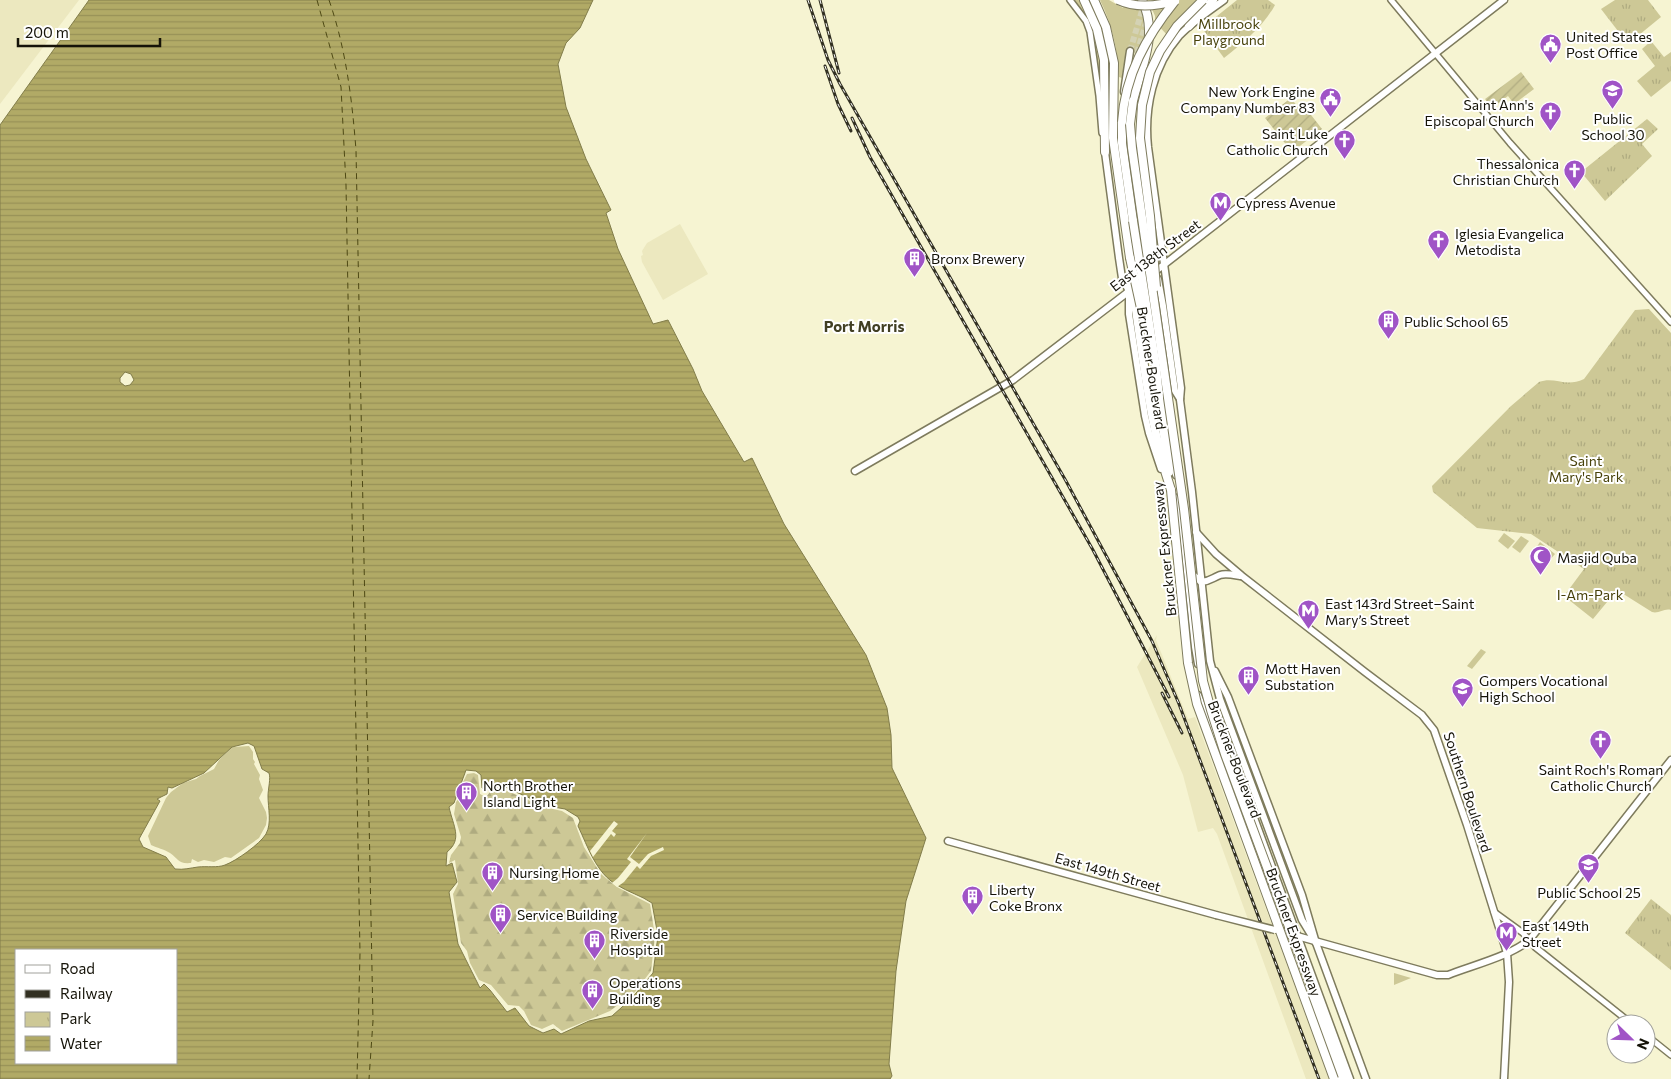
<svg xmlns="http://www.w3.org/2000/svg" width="1671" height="1079" font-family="Commissioner,sans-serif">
<defs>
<pattern id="forest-firs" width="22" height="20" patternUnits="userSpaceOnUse" patternTransform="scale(1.25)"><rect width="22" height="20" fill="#cdc896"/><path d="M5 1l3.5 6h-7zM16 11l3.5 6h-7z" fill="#afab80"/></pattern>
<pattern id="park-tufts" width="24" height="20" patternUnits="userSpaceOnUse" patternTransform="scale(1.25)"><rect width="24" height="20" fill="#cdc896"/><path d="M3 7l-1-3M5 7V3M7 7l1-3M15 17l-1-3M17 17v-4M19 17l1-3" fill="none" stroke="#afab80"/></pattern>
<pattern id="garden-furrows" width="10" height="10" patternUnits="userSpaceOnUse" patternTransform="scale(1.25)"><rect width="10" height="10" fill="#cdc896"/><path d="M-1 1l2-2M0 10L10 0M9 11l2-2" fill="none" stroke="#afab80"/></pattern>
<pattern id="water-rules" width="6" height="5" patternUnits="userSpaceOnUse" patternTransform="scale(1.25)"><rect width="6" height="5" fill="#b1aa66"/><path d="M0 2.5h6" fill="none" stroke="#979157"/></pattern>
</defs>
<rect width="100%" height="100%" fill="#f6f4d2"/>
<g fill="#ece8bf">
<path d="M0,0h79l-79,104z"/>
<path d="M680,224l28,50 -45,26 -21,-38 -1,-6 2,-1 -1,-4 5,-8z"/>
<path d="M1157,635l-1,5 32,79 7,-2 134,362h-23l-89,-245 -4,-6 -15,4 -15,-57 -46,-108z"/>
</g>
<g fill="#cdc896">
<path d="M1074,0h9l8,19 12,43 -1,30 -12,-71z"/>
<path d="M1100,0h9l14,8 4,-8h8c16,23 12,29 9,55l-18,-5 -4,28 -3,-1c-1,-26 -7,-53 -19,-77z"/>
<path d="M1148,0h62l-42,36 -13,-14v-6z"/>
<path d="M1504,533l11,8 -7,8 -10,-8z"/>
<path d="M1521,536l8,5 -9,12 -8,-6z"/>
<path d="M1540,542l15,12 -7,8 -14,-11z"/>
<path d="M1481,649l5,3 -14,17 -5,-3z"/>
<path d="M249,746l4,6v7l2,3 -1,2 6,11 -1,4 4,11 -4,8 7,14 1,6 -1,7 -7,13 -28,20 -6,-1 -11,5 -10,-2 -6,2 -6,-3 -1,4c-14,1 -12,-4 -21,-10 -6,-4 -13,-5 -19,-8l-3,-9 18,-38 5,-6 12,-9 13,-4 4,-3 14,-7 5,-9 13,-13z"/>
</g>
<path fill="url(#forest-firs)" d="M474,773l4,2 2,19 6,3 4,-5 8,-5 46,20 18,4 11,7 11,29 17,27 16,13 33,17 5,32 -4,35 -16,21 -25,19 -48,20 -9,-7 -11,5 -11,-4 -7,-14 -5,-5 -11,-1 -17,-20 -12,-5 -9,-17 -3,-12 -6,-8 -8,-49 5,-10 -3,-24 -6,3 2,-8 9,-12 1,-6 -7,-23 2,-12 4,-5 3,-15 4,-8z"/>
<g fill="url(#park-tufts)">
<path d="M1237,0h31l7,5c-12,22 -32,38 -51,53l-22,-30z"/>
<path d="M1615,0h33l13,17 -33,27 -27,-35z"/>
<path d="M1651,41l13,16 7,-5v29l-20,16 -14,-16 18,-15 -13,-17z"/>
<path d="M1647,119l11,10 -16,15 10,12 -47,45 -24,-29z"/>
<path d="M1649,309l22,24v277c-7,-2 -12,4 -19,2l-35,-22 -24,29 -29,-23 20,-27 -53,-35 -54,-6 -44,-36 -1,-6 79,-80 28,-24c16,-6 26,6 45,-3l51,-69z"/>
<path d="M1651,899l20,16v55l-46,-37z"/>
<path d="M1394,973l17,5 -17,7z"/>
</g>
<g fill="url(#garden-furrows)">
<path d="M1521,72l13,17 -20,15 -6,-8 -16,12 -7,-9z"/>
<path d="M1291,98l12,16 5,-3 14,18 -30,23 -27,-34z"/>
</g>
<path fill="url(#water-rules)" stroke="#827d4a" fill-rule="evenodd" d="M89,0h504l-13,28 -14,15 -8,21 8,43 20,52 25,51 -5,3 12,36 35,75 15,-4 25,49 9,22 42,71 8,-4 32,66 82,131 21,53 4,27 1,33 34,70 -20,63 -10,70 -7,93 3,12 -2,3h-890v-954zM125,372l6,2 3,6 -4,5 -5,1 -5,-4v-4zM248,743l6,3 8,23 7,4c2,5 -1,16 -1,23 0,12 4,27 -2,38 -6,10 -30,27 -41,31 -8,3 -18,1 -27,2 -8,1 -14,3 -23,2l-9,-12 -23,-10 -4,-8 21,-38 -3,-2 10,-5 1,-7 4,1 32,-15 28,-26zM466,770l10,1 5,4 1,13 7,2 4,-6 6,-2 10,7 39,17 17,3 13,8 2,4 -2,5c10,21 18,47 39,59 11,7 25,11 35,18l6,33 -5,37 -22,26 -19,17 -23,5 -28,13 -7,-5 -11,4 -14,-7 -14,-18 -8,4 -17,-22 -6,-6 -4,4 -22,-44 -9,-52 8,-10 -5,-19 -6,3 1,-14c16,-13 6,-26 2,-45l5,-4zM16,950h160v113h-160z"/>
<g fill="#f6f4d2">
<path d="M614,821l4,3 -6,7 4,3 -2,3 -3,-3 -18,23 -3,-6z"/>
<path d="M647,833l-17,24 9,7 9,-10 15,-7 1,3 -13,6 -11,13 -3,-3 -13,16 -7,5 -5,-4 6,-5 13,-16 -4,-3z"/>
</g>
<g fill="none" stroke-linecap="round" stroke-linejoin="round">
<g stroke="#4e4914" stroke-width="1" stroke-dasharray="6 5" stroke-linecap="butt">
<path d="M317,0l24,87 5,98 14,768 -3,126"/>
<path d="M329,0c17,49 23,99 27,150l17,871 -4,58"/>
</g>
<g stroke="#d4d2b4" stroke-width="6" stroke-dasharray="6 3" stroke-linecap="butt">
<path d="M1130,51l14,-47"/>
<path d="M1137,53l16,-53"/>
</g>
<defs>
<g id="minor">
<path d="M1070,0l16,21 4,11 9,64 3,37"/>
<path d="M1391,0l119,143 161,179"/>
<path d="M1494,912l29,21 12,14 97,77"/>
<path d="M1646,1035l25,20"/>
</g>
<g id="major">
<path d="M1224,0c-15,11 -32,22 -45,36 -26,30 -35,72 -31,111l33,241 -1,12 12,92 18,169 10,38 82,221 14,23"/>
<path d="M1124,92l6,-41"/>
<path d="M1130,105l2,-23"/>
<path d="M1105,152l14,106 3,20 7,13v23l16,102 4,17 12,36"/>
<path d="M1152,274l352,-274"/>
<path d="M1158,279l5,27 12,85 5,8"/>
<path d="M1129,291l6,-46"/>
<path d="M1162,389l14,86"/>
<path d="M855,471l158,-91 119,-91"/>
<path d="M1179,497l16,150 3,17"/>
<path d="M1196,532l20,22 26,22 123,96 57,43 12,15 33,95 40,128 2,29 -5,97"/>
<path d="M1190,572l11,10c10,-1 11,-4 19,-7 6,-2 14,0 20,1"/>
<path d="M1215,671l13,26 74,198 14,48 50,136"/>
<path d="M1198,695l76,201"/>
<path d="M1213,706l137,373"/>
<path d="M948,841l268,74"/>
<path d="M1279,931l158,44h11c22,-9 67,-20 83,-37l140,-178"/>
<path d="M1311,997l29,82"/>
</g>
<g id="highway">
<path d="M1084,0l13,29 7,31 1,92"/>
<path d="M1094,0l12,27 8,36 -1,75 17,120"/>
<path d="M1189,26l24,-26"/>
<path d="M1133,101c8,-34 26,-66 9,-101"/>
<path d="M1122,122v21l11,78"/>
<path d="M1129,291l5,6c10,64 16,130 37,193"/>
<path d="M1159,397l10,75"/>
<path d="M1311,986l35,93"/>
</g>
</defs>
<use href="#minor" stroke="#7e7b5d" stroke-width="8"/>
<use href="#major" stroke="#7e7b5d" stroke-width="9"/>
<use href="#highway" stroke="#7e7b5d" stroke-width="10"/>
<use href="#minor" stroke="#fff" stroke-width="5"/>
<use href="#major" stroke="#fff" stroke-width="6"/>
<use href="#highway" stroke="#fff" stroke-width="8"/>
<defs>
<g id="rail">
<path d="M808,0l20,60 12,24 226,397 86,160 27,63 140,375"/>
<path d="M820,0l19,73"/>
<path d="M825,66l13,38 13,27"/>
<path d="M852,118l18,39 223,393 76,147"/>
<path d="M1162,693l20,40"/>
</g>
</defs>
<use href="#rail" stroke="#323022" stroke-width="3"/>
<use href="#rail" stroke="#fff" stroke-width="1" stroke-dasharray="4" stroke-linecap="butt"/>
<defs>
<path id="major-bridge" d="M1216,915l59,15"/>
<g id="highway-bridge">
<path d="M1118,0c17,8 39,6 57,1"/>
<path d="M1133,101l-3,23 2,24 52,361 19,172 8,29 14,44 86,232"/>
<path d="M1122,122c3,-47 24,-85 53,-121"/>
<path d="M1133,221l23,146 3,30"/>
<path d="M1130,258l14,64"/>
<path d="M1156,287l-6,-71 -10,-78 2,-33 8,-33 10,-21 17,-25 26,-26"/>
<path d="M1171,490l17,173 9,41 137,375"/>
</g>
</defs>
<use href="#major-bridge" stroke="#7e7b5d" stroke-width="9" stroke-linecap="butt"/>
<use href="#highway-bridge" stroke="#7e7b5d" stroke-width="10" stroke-linecap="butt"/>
<use href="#major-bridge" stroke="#fff" stroke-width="6"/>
<use href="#highway-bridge" stroke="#fff" stroke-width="8"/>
</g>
<defs>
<symbol id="civic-pin" viewBox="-11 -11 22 30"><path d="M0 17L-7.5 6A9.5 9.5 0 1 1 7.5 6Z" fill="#a054c6" stroke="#fff"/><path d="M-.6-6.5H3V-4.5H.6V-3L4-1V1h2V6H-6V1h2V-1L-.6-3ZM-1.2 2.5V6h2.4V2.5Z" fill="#fff"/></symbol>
<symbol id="school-pin" viewBox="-11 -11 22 30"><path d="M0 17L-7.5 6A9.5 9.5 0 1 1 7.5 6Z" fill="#a054c6" stroke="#fff"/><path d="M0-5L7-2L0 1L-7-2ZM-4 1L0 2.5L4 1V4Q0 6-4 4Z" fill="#fff"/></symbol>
<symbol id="church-pin" viewBox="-11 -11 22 30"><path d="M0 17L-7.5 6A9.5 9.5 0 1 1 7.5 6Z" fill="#a054c6" stroke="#fff"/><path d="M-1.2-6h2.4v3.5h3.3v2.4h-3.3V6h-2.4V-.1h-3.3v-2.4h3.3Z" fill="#fff"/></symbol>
<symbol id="metro-pin" viewBox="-11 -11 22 30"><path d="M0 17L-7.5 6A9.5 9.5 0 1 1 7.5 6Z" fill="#a054c6" stroke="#fff"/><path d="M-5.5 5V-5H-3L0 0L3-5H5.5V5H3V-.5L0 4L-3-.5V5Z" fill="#fff"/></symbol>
<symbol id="building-pin" viewBox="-11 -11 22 30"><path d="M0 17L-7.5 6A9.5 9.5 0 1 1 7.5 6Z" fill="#a054c6" stroke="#fff"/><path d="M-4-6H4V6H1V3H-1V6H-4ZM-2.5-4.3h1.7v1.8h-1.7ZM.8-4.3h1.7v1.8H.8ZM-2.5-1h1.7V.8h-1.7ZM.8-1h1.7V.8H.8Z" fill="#fff"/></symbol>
<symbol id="mosque-pin" viewBox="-11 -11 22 30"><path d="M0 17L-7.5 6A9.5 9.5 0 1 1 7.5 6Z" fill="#a054c6" stroke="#fff"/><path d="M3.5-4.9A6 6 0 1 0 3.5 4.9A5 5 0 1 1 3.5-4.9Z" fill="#fff"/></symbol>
</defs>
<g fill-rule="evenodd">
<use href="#civic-pin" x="1538" y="32" width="25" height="34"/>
<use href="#school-pin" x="1600" y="78" width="25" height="34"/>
<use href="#civic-pin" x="1318" y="86" width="25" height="34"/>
<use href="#church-pin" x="1538" y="100" width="25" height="34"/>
<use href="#church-pin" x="1332" y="128" width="25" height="34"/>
<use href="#church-pin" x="1562" y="158" width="25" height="34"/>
<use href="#metro-pin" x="1208" y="190" width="25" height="34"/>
<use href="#church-pin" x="1426" y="228" width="25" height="34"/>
<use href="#building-pin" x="902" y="246" width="25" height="34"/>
<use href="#building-pin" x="1376" y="308" width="25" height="34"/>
<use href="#mosque-pin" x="1528" y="544" width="25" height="34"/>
<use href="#metro-pin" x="1296" y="598" width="25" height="34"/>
<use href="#building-pin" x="1236" y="664" width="25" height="34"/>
<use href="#school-pin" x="1450" y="676" width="25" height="34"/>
<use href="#church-pin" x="1588" y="728" width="25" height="34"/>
<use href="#building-pin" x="454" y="780" width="25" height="34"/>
<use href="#school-pin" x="1576" y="852" width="25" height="34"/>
<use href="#building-pin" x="480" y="860" width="25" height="34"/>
<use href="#building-pin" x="960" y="884" width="25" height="34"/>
<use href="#building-pin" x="488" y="902" width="25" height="34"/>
<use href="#metro-pin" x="1494" y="920" width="25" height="34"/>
<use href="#building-pin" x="582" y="928" width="25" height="34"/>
<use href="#building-pin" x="580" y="978" width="25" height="34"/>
</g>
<g text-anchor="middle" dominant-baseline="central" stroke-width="4" stroke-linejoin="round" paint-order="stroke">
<g font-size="14" fill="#48420b" stroke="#fff">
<text x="1229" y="23">Millbrook<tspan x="1229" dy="16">Playground</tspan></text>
<text x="1586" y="460">Saint<tspan x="1586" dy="16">Mary's Park</tspan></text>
<text x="1590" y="594">I-Am-Park</text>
</g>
<g font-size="14" fill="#151308" stroke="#fff" text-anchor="start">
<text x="1566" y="36">United States<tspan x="1566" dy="16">Post Office</tspan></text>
<text x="1315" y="91" text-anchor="end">New York Engine<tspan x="1315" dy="16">Company Number 83</tspan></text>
<text x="1534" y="104" text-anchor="end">Saint Ann's<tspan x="1534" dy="16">Episcopal Church</tspan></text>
<text x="1613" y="118" text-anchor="middle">Public<tspan x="1613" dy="16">School 30</tspan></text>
<text x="1328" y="133" text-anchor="end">Saint Luke<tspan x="1328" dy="16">Catholic Church</tspan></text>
<text x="1559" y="163" text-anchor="end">Thessalonica<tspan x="1559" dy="16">Christian Church</tspan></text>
<text x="1236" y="202">Cypress Avenue</text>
<text x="1455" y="233">Iglesia Evangelica<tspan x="1455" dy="16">Metodista</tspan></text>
<text x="931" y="258">Bronx Brewery</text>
<text x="1404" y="321">Public School 65</text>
<text x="1557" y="557">Masjid Quba</text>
<text x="1325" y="603">East 143rd Street–Saint<tspan x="1325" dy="16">Mary’s Street</tspan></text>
<text x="1265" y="668">Mott Haven<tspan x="1265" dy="16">Substation</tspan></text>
<text x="1479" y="680">Gompers Vocational<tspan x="1479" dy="16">High School</tspan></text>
<text x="1601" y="769" text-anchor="middle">Saint Roch's Roman<tspan x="1601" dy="16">Catholic Church</tspan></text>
<text x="483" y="785">North Brother<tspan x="483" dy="16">Island Light</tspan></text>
<text x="509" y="872">Nursing Home</text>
<text x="989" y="889">Liberty<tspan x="989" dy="16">Coke Bronx</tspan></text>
<text x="1589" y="892" text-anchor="middle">Public School 25</text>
<text x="517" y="914">Service Building</text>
<text x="1522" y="925">East 149th<tspan x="1522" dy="16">Street</tspan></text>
<text x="610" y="933">Riverside<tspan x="610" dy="16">Hospital</tspan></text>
<text x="609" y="982">Operations<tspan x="609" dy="16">Building</tspan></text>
</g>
<g font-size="14" fill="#151308" stroke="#fff">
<text transform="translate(1155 255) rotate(-37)">East 138th Street</text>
<text transform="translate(1152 368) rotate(81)">Bruckner Boulevard</text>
<text transform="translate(1164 549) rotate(-96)">Bruckner Expressway</text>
<text transform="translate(1235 759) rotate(69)">Bruckner Boulevard</text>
<text transform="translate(1468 792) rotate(72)">Southern Boulevard</text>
<text transform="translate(1108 872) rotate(16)">East 149th Street</text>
<text transform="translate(1294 932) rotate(70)">Bruckner Expressway</text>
</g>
<g font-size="15" font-weight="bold" fill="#413f23" stroke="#fff">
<text x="864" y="326">Port Morris</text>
</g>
</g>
<rect x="15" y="949" width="162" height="115" fill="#ffffff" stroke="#a1a19c"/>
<rect x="25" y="965" width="25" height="8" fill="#ffffff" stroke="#a1a19c"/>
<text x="60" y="974" font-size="15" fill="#151308">Road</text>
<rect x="25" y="990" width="25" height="8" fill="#323022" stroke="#a1a19c"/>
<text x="60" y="999" font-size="15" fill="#151308">Railway</text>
<rect x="25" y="1012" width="25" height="15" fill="url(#park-tufts)" stroke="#a1a19c"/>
<text x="60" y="1024" font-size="15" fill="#151308">Park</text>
<rect x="25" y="1036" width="25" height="15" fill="url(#water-rules)" stroke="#a1a19c"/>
<text x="60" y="1049" font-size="15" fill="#151308">Water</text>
<g transform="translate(1631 1039) rotate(113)"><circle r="24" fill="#ffffff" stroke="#a1a19c"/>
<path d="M0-4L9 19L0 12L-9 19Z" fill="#a054c6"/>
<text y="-8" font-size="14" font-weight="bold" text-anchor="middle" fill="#151308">N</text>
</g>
<path d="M18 38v8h142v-8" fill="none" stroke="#151308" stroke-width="2.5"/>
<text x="25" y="38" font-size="15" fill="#151308" stroke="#ffffff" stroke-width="4" paint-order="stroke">200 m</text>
</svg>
